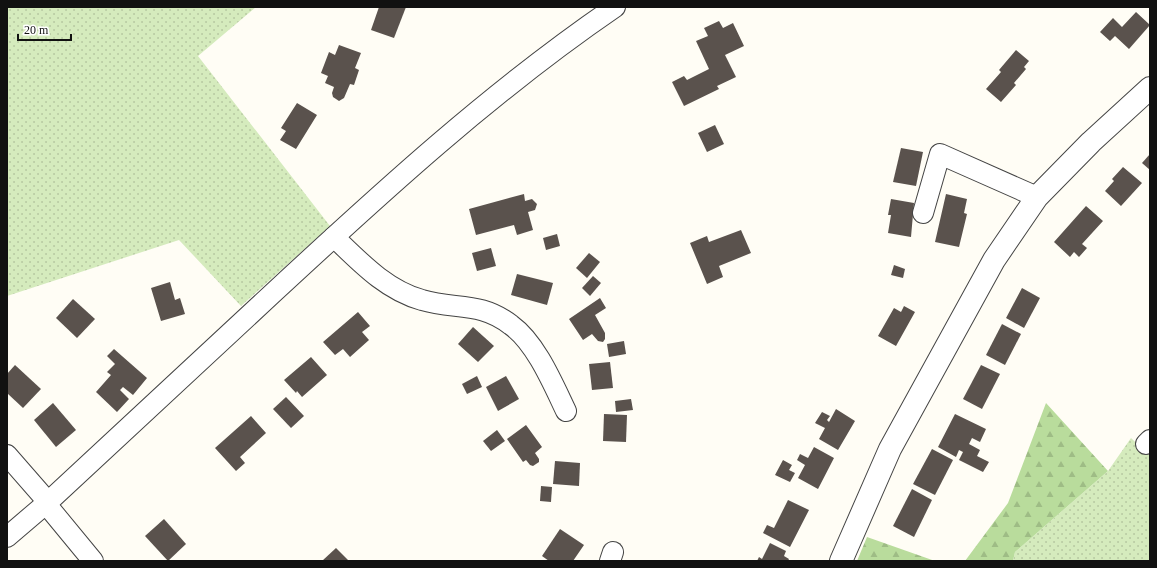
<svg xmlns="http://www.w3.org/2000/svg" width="1157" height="568" font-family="'Times New Roman',serif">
<defs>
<pattern id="grass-dots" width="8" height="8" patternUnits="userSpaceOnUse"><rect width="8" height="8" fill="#d5ebbd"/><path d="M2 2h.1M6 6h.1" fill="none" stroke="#b6c8a1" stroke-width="1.8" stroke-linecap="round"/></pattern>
<pattern id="forest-firs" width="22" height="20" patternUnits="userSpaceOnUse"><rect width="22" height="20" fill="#b9dc9c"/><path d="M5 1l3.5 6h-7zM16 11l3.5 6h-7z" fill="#9ebc85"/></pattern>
</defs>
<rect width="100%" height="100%" fill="#fffdf5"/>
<g fill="url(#grass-dots)">
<path d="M7,7h249l-58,49 132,170 -89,80 -62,-66 -172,56z"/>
<path d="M1131,438l19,18v105h-137l2,-9 93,-81z"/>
</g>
<g fill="url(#forest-firs)">
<path d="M1046,403l62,68 -93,81 -2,9h-48l43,-58z"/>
<path d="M867,537l68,24h-78z"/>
</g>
<g fill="#5a524d">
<path d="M379,7h27l-12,31 -23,-8z"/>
<path d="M1136,12l14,13 -21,24 -14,-13 -5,5 -10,-9 13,-14 9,9z"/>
<path d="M719,21l4,7 10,-5 11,23 -19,9 11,22 -19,9 2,3 -35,17 -12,-24 12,-6 3,4 22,-11 -13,-28 12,-5 -4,-8z"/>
<path d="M339,45l22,8 -6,15 4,2 -5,15 -4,-1 -6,14 -5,3 -6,-4 -1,-4 2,-6 -9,-4 3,-7 -7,-3 8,-21 6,3z"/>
<path d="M1016,50l13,11 -5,6 2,2 -12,14 2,2 -15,17 -15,-13 15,-17 -2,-2z"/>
<path d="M297,103l20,12 -21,34 -16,-9 6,-9 -5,-3z"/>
<path d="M715,125l9,19 -17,8 -9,-19z"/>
<path d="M901,148l22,4 -7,34 -23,-4z"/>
<path d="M1150,154v16l-8,-7z"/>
<path d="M1123,167l19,16 -21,23 -16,-15 9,-10 -2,-2z"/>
<path d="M524,194l1,7 7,-2 5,5 -2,6 -7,2 5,18 -16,5 -3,-10 -38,10 -7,-26z"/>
<path d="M946,194l21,5 -3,14 3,1 -8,33 -24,-5z"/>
<path d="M891,199l23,4 -3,34 -23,-4 3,-18h-3z"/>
<path d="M1086,206l17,15 -21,23 5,4 -8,9 -5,-5 -4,5 -16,-15z"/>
<path d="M741,230l10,23 -32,13 4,11 -16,7 -17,-41 17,-7 2,6z"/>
<path d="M557,234l3,12 -14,4 -3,-12z"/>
<path d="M491,248l5,18 -19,5 -5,-18z"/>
<path d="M589,253l11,9 -13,16 -11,-10z"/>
<path d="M894,265l11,4 -2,9 -12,-3z"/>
<path d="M517,274l36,9 -6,22 -36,-10z"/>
<path d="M593,276l8,7 -11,13 -8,-8z"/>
<path d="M170,282l5,18 5,-2 5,16 -24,7 -10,-33z"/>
<path d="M1022,288l18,10 -16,30 -18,-10z"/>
<path d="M600,298l6,10 -11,7 10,18v6l-2,3 -5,-1 -6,-7 -9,6 -14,-21z"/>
<path d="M73,299l22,20 -18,19 -21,-20z"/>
<path d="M904,306l11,6 -19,34 -18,-10 16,-28 7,4z"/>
<path d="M358,312l12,14 -8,6 7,8 -19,17 -7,-8 -8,6 -12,-13z"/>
<path d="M1002,324l19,10 -16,31 -19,-10z"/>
<path d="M473,327l21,19 -16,16 -20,-18z"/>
<path d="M624,341l2,13 -17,3 -2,-13z"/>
<path d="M114,349l33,29 -14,17 -10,-8 -3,3 9,9 -12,13 -21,-20 15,-17 -4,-3 8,-8 -8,-8z"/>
<path d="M311,357l16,18 -25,22 -5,-6 -1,2 -12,-13z"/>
<path d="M610,362l3,26 -21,2 -3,-26z"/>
<path d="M15,365l26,24 -18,19 -16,-15v-19z"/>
<path d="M981,365l19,9 -18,35 -19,-10z"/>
<path d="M477,376l5,11 -15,7 -5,-10z"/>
<path d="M506,376l13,23 -21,12 -12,-24z"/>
<path d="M286,397l18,19 -13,12 -18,-19z"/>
<path d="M631,399l2,11 -17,2 -1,-11z"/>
<path d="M53,403l23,27 -20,17 -22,-27z"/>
<path d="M836,409l19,12 -17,29 -19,-11 6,-11 -10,-5 7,-11 8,4 -3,4 2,2z"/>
<path d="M604,414l23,1 -1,27 -23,-1z"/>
<path d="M955,414l31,15 -6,13 -8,-4 -3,6 11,6 -3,6 12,6 -6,10 -24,-12 4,-8 -4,-2 -3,7 -18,-10z"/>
<path d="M251,416l15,17 -26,24 5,6 -9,8 -21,-23z"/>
<path d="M526,425l16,22 -7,6 4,6v3l-6,4 -3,-1 -4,-5 -3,2 -16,-23z"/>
<path d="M497,430l8,11 -14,10 -8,-10z"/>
<path d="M814,447l20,11 -16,31 -20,-11 7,-13 -8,-5 3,-6 8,4z"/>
<path d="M932,449l21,11 -18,35 -22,-11z"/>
<path d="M783,460l9,5 -3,5 6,3 -5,9 -15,-7z"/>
<path d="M555,461l25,2 -1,23 -26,-2z"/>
<path d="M541,486l11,1 -1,15 -11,-1z"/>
<path d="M912,489l20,11 -18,37 -21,-11z"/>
<path d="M788,500l21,10 -19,37 -27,-14 4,-8 7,3z"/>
<path d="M164,519l22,25 -18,17 -23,-25z"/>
<path d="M560,529l24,16 -11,16h-24l-7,-5z"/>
<path d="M770,543l16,8 -2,5 5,3 -1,2h-31l2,-4 3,2z"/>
<path d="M336,548l13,13h-27z"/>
</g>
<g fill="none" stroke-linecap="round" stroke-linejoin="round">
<defs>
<g id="minor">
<path d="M923,213l17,-59 97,43"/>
<path d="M334,237c26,25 52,53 88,63 33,10 58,1 89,25 25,18 42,59 55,86"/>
<path d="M1146,444l4,-4"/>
<path d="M7,455l41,47"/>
<path d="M46,504l47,57"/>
<path d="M7,537l41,-35c75,-69 150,-139 225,-209 109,-101 219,-202 342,-286"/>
<path d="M610,561l3,-9"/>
</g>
<path id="tertiary" d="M841,561l49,-112 104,-189 43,-63 54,-55 59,-54"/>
</defs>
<use href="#minor" stroke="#444" stroke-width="22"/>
<use href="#tertiary" stroke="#444" stroke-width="24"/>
<use href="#minor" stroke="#fff" stroke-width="20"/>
<use href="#tertiary" stroke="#fff" stroke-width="22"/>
</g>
<rect width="1157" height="568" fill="none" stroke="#111111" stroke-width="16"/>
<path d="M18 34v6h53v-6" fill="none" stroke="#111111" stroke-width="2"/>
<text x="24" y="34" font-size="12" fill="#111111" stroke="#ffffff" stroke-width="3" paint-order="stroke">20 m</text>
</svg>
